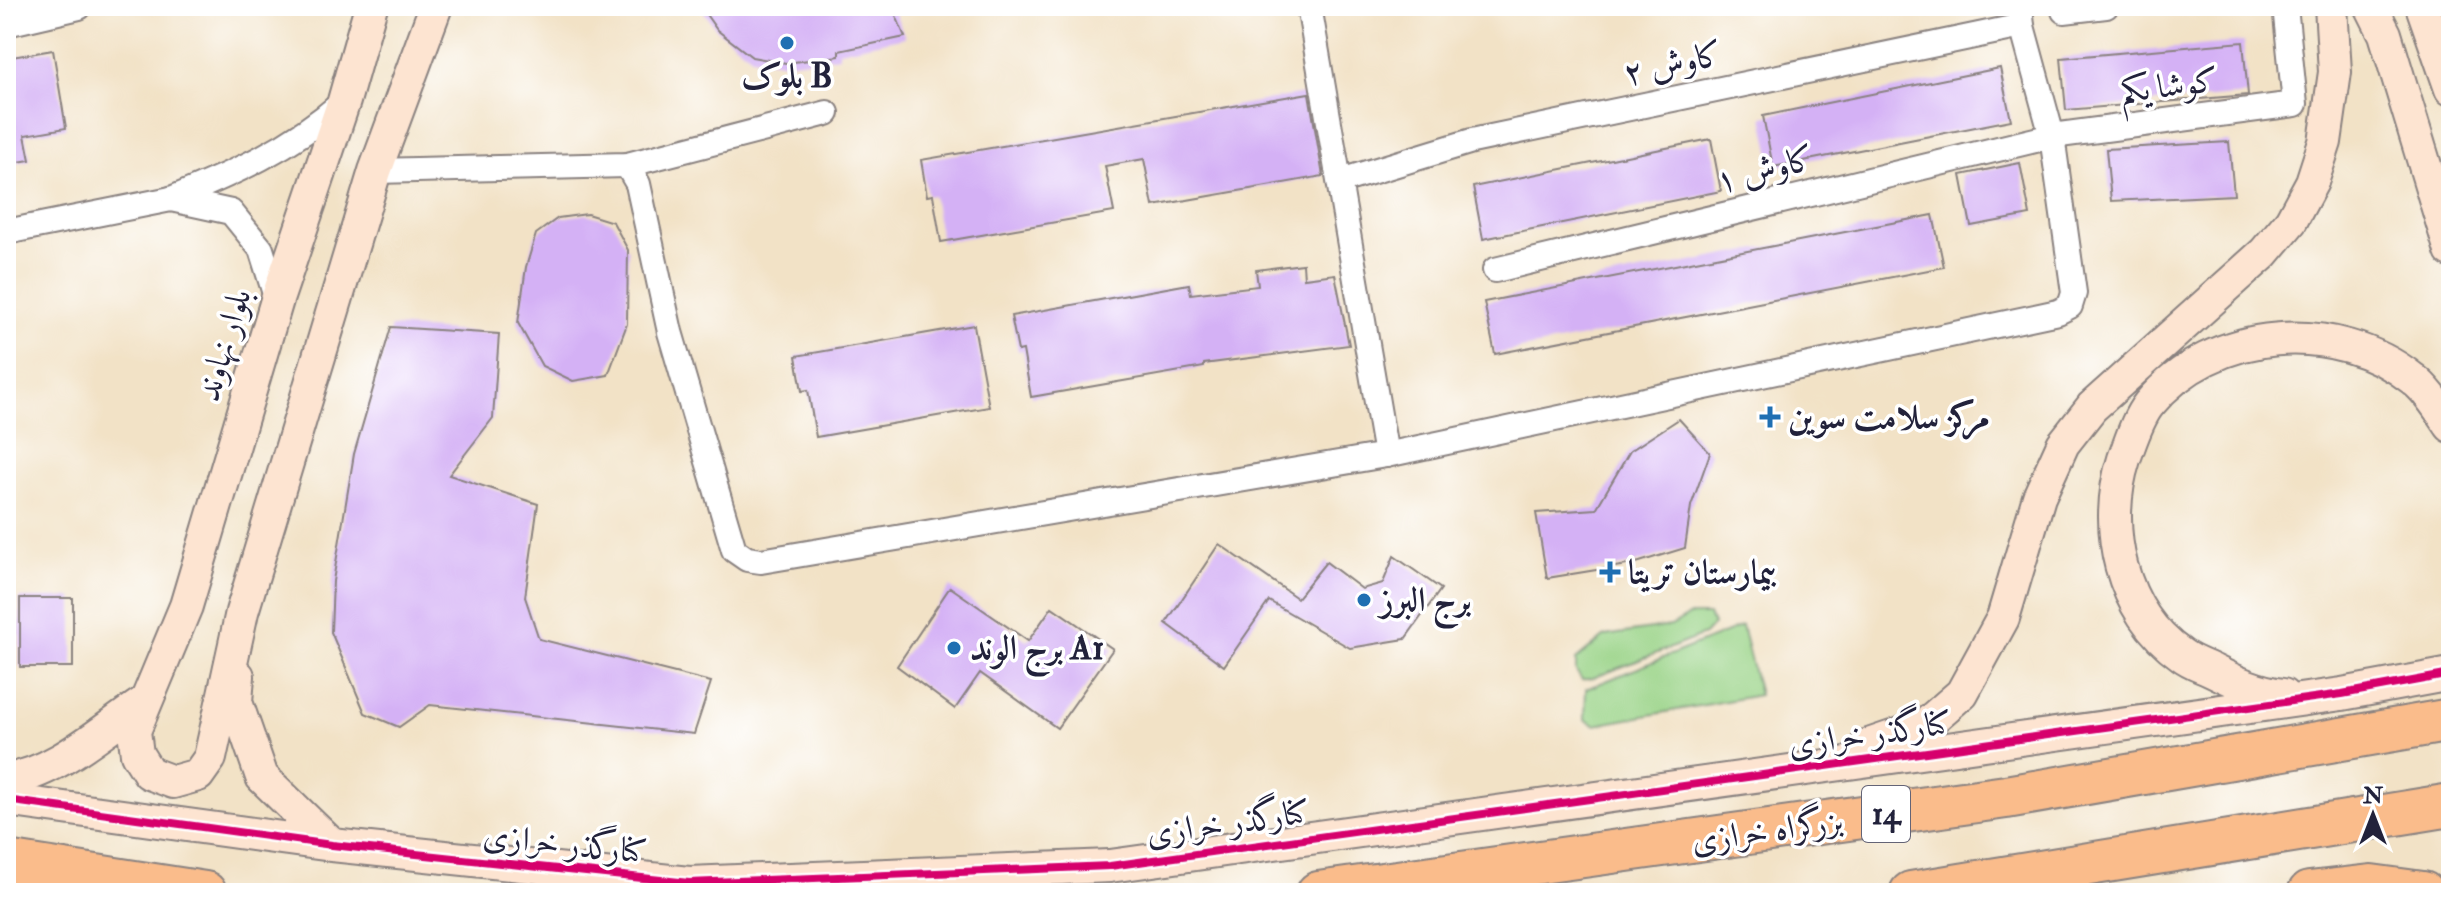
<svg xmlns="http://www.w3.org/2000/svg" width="2457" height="899" font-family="'IM FELL Double Pica',Amiri,serif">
<rect width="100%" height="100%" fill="#fff"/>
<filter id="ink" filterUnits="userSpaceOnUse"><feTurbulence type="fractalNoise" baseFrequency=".0125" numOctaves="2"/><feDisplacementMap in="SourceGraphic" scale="16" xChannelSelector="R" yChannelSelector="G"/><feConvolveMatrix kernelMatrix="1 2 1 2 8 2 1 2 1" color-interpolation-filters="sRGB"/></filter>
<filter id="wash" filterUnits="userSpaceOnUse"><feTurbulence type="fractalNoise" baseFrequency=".006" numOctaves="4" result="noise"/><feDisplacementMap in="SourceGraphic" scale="32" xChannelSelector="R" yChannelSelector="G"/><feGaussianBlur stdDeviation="1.8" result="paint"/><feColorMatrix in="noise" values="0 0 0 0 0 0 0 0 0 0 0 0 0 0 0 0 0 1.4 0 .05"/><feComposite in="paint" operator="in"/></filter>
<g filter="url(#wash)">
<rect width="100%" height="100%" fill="#f2e2c6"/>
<g fill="#99d386" stroke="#5e7a60" stroke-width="2">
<path d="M1690,615h19l4,10 -9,10 -111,43 -11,2 -6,-9v-11l29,-24 66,-10z"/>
<path d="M1742,626l17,69 -164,30 -10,-5 1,-31z"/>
</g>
<g id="blocks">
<g fill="#d4b1f5">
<path d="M700,6h192l13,31 -66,14v5l-53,7 -34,-6 -35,-27z"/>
<path d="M2243,42l5,53 -182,15 -5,-52z"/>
<path d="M53,50l13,78 -41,7 5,25 -24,4v-106z"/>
<path d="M2000,68l11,52 -238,47 -10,-51z"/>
<path d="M1309,93l14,83 -170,30 -9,-47 -39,7 9,46 -173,30 -8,-47 -6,1 -6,-36z"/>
<path d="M1711,139l10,52 -238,48 -10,-52z"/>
<path d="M2229,142l5,53 -123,6 -5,-52z"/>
<path d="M2020,163l10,52 -59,11 -10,-51z"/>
<path d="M587,214l26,8 15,28 -1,74 -19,51 -35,6 -31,-15 -24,-43 8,-56 10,-33 22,-16z"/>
<path d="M1933,215l11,52 -449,87 -11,-52z"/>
<path d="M1303,264l1,14 31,-4 14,71 -145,19v3l-173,30 -8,-47 -5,1 -7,-35 178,-32 2,10 67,-8 -2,-16z"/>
<path d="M974,325l15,82 -173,30 -8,-47 -6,1 -6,-35z"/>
<path d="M391,327l108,7 -6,84 -44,57 89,29 -13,93 14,42 172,43 -17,52 -264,-29 -31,22 -34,-14 -34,-81 2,-51 21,-127z"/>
<path d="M1679,419l31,34 -19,53 -6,42 -52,16 -86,14 -11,-65 60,-4 34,-58z"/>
<path d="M1219,544l78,54 29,-36 36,27 21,-6 11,-27 47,33 -36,50 -55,9 -81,-47 -45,65 -58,-43z"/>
<path d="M950,587l78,54 24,-34 61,42 -56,79 -77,-55 -25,36 -58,-43z"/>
<rect x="20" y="598" width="53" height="69"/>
</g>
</g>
</g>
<g filter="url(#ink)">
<use href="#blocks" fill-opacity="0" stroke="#8a8280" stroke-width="2"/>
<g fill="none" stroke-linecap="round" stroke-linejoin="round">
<defs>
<g id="street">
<path d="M1309,6l77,449"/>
<path d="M2064,11l42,-5"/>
<path d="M6,24l73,-17"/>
<path d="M627,165l11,19 32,148 64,218 13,9 14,2 625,-106 672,-143 12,-6 4,-13 -22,-157 -30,-110 -2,-20"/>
<path d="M375,171l252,-6 200,-52"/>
<path d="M1341,181l131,-40 550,-115"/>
<path d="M6,232l165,-33"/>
<path d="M1495,270l557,-134 243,-32 -10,-98"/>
<path d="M277,300l-16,-51 -30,-37 -60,-13c65,-27 118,-50 172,-97"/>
</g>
<g id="secondary">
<path d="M371,6l-27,95 -67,199 -91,306 -52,125 3,23 12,19 24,9 25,-7 12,-17 32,-146 133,-441 61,-165"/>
<path d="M2371,6l14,28 66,217"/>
<path d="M2422,6l29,83"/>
<path d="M238,676l-2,26 26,75 70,68"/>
<path d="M2283,695c-25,-3 -47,-13 -69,-24 -10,-5 -23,-9 -32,-16 -62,-43 -80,-128 -58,-196 7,-18 13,-40 25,-55 64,-78 187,-86 264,-25 15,11 27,31 38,47"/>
<path d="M1866,746l58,-20 38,-33 41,-75 36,-121 24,-53 29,-37 172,-154 27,-32 21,-39 13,-40 10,-70 -4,-66"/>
<path d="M6,780c50,-7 96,-50 137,-77"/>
<path d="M6,800l326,45 357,38 421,-17 1232,-172 109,-20"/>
</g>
<g id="highway">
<path d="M6,862l199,31"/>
<path d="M1318,893l688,-96 445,-77"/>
<path d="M1911,893l540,-88"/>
<path d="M2309,893l62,-7 52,7"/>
</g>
</defs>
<use href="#street" stroke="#8a8280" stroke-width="28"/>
<use href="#secondary" stroke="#8a8280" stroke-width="36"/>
<use href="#highway" stroke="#8a8280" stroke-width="46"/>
<use href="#street" stroke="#fff" stroke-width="24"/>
<use href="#secondary" stroke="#fde4d1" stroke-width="32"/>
<use href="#highway" stroke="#fabc8b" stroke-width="42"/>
<defs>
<path id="cycleway" d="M6,800l326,45 357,38 421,-17 1232,-172 109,-20"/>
</defs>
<use href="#cycleway" stroke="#fff" stroke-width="13"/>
<use href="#cycleway" stroke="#d6006c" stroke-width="8"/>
</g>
</g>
<g fill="#1f6fb2" stroke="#fff" stroke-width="3">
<circle cx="787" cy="43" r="8"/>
<path d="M1766 405h8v8h8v8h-8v8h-8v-8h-8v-8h8z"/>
<path d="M1606 560h8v8h8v8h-8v8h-8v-8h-8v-8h8z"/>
<circle cx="1364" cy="600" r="8"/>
<circle cx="954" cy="648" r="8"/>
</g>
<g text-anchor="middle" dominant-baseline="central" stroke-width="7" stroke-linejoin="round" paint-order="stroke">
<rect fill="#fff" stroke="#646476" stroke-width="2" x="1862" y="786" width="48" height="56" rx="6"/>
<g font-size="32" font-weight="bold" fill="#22223b">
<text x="1886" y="814">14</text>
</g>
<g font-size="34" fill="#22223b" stroke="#fff">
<text transform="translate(1673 64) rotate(-12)">کاوش ۲</text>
<text transform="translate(2169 86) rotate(-7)">کوشا یکم</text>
<text transform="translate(1765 170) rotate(-14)">کاوش ۱</text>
<text transform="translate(224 345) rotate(-73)">بلوار نهاوند</text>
<text transform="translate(1870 734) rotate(-8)">کنارگذر خرازی</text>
<text transform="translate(1228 823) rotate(-8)">کنارگذر خرازی</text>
<text transform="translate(1767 831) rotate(-8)">بزرگراه خرازی</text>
<text transform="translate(565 844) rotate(6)">کنارگذر خرازی</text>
</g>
<g font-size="34" font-weight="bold" fill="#22223b" stroke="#fff" text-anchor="start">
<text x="787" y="76" text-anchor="middle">بلوک B</text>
<text x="1788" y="417">مرکز سلامت سوین</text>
<text x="1628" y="572">بیمارستان تریتا</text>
<text x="1380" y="600">برج البرز</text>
<text x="970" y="648">برج الوند A1</text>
</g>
</g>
<rect width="2457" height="899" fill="none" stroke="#fff" stroke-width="32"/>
<g transform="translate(2373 815)" stroke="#ffffff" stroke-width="6" paint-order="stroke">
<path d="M0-6L14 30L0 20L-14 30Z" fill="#22223b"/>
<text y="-12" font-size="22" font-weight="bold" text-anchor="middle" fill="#22223b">N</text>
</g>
</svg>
